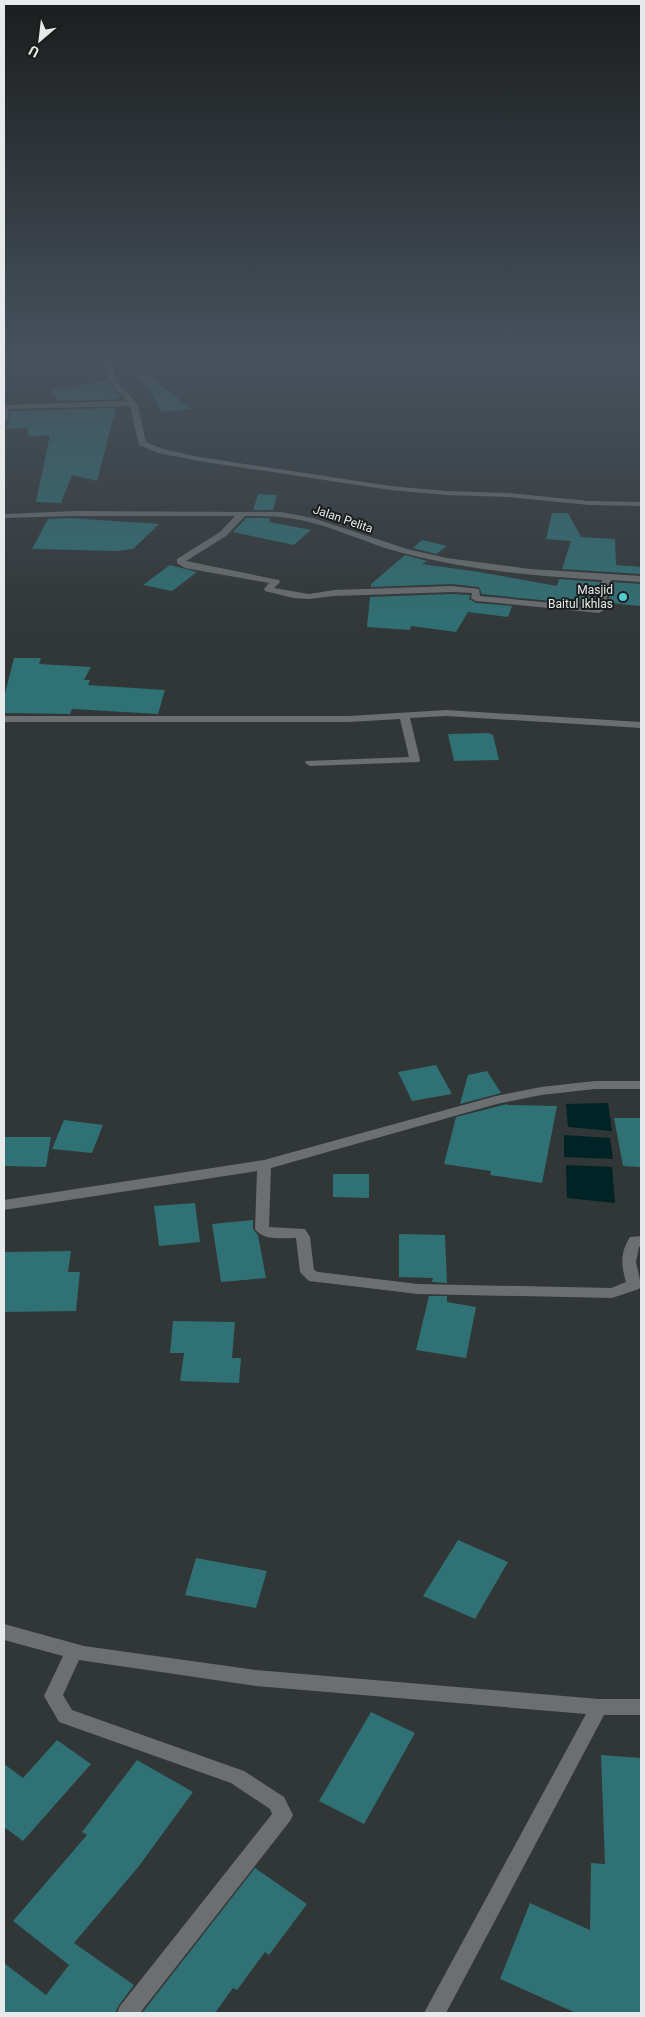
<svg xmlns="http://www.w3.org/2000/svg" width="645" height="2017" font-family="Roboto,sans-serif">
<rect width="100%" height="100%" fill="#313636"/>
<g fill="#002325">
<path d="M608,1103l4,28 -44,-4 -2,-23z"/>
<path d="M564,1135l46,3 3,21 -49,-2z"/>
<path d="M566,1165l46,2 3,36 -48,-5z"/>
</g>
<g fill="#2f7175">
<path d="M135,367h1l56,42 -30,3z"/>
<path d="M107,381l13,15 -1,3 -60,2 -8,-11z"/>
<path d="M116,408l-19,73 -25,-6 -11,28 -25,-1 14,-67 -21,2 -2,-9 -21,1 5,-18z"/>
<path d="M258,494l19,1 -4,15h-20z"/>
<path d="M552,513h16l13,24 34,2 1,26 25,2v7l-79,-5 9,-28 -25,-2z"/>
<path d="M69,518l90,6 -26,25 -15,2 -86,-2 16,-30z"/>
<path d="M246,518h24l-1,4 42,8 -17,15 -61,-13z"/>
<path d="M422,540l25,6 -11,8 -23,-6z"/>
<path d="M405,555l22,6 -5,3 57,8 78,14 2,-7 41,3 -5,16h-5v7l-108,-11 -3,-7 -27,-3 -81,3v-3z"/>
<path d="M170,565l27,7 -25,19 -29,-6z"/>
<path d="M612,582l29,2v22l-33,-3z"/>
<path d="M452,594l18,1 -1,4 7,4 36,3 -4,11 -40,-5 -12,20 -45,-6 -1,4 -43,-3 3,-30z"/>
<path d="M14,658h27l-2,6 52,3 -7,13h6l-2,5 77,5 -7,24 -86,-5 -2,5 -66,-1v-16z"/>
<path d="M488,733l5,2 6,25 -45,1 -6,-27z"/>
<path d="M436,1065l16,29 -40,7 -14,-29z"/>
<path d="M487,1071l14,22 -41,11 8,-29z"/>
<path d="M507,1104l1,1 49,1 -15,77 -52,-8 1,-4 -47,-7 12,-47z"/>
<path d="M614,1118h27v49l-18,-1z"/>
<path d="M64,1120l39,5 -11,28 -40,-4z"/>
<path d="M4,1137h47l-5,30 -42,-1z"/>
<path d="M333,1174h36v24l-36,-1z"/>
<path d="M195,1203l5,39 -41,4 -5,-40z"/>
<path d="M253,1220v9l5,6 8,43 -45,4 -9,-58z"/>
<path d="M399,1234l46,1 2,48 -15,-1 1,-4 -34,-1z"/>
<path d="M71,1251l-3,21h12l-4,39 -72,1v-60z"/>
<path d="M429,1296h18v6l29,5 -10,51 -50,-8z"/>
<path d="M173,1321l62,1 -3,36h9l-2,25 -59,-2 4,-28h-14z"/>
<path d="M458,1540l50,22 -33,57 -52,-23z"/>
<path d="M196,1558l71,13 -11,37 -71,-13z"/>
<path d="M371,1712l44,21 -51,91 -45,-23z"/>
<path d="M57,1740l34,24 -68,77 -19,-14v-63l19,14z"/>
<path d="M601,1755l40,3v255h-65l-76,-34 30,-76 60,27 1,-67 14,1z"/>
<path d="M137,1760l56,32 -54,74 -65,77 60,42 -15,20 -4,8h-111v-50l42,32 23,-30 -56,-44 74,-86 -5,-3z"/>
<path d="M255,1868l52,36 -38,51 -4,-3 -28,38 -4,-2 -18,25h-73z"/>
</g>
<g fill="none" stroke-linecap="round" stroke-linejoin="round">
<g fill="#6c6f6f" fill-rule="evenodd">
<path d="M105,357h6l5,24 21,22 9,39 17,7 36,8 191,29 56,5 61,2 82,8 52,1v4l-52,-1 -82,-8 -61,-2 -56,-5 -191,-29 -41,-8 -19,-8 -9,-39 -121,3 -1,11 -4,2v-17l123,-4 -18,-19z"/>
<path d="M75,511l206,1 32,6 94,31 40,9 83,11 111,7v6l-30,-2 -7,30 -5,3 -123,-12 -5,-3 1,-5 -20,-1 -118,4 -25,3 -16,-1 -28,-7 -1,-2 5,-6 -84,-15 -8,-5v-4l43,-27 15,-16h-160l-71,2v-4zM245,516c16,0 33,0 49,3 38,6 72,25 109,34 64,17 132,23 199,27l-7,27 -115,-11 -1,-7 -27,-3 -118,4 -25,4 -35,-6 6,-6 -1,-2 -93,-19 40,-25z"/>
<path d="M446,710l195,12v6l-195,-12 -36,2 10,42 -1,2 -109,4 -5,-3 1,-2 103,-4 -9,-38 -51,3h-345v-6h345z"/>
<path d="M595,1081h46v8h-46l-54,6 -44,9 -226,64 -2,59 36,2 5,8 4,33 4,2 100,12 193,4 15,-6c-5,-17 -6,-29 4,-45l11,-1v10l-2,1 -3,15 5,23 -2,4 -27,9 -194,-4 -109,-13 -9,-9 -4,-34c-13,0 -33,3 -41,-9l2,-58 -253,39v-10l260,-40 232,-64 45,-9z"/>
<path d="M4,1624l80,22 172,24 343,29h42v16h-37l-158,298h-22l162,-299 -330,-28 -177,-26 -16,35 9,15 172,61 40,26 9,18 -3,6 -150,192h-23l3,-7 152,-192 -2,-5 -39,-26 -172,-61 -15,-26 19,-40 -59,-16z"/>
</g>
</g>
<linearGradient id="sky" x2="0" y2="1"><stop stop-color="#1b1e1e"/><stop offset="0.56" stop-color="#48525d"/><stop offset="1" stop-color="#48525d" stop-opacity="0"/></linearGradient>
<rect width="645" height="639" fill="url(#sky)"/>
<circle fill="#51ccd2" stroke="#1b1d1d" stroke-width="2" cx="623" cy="597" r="5"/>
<g text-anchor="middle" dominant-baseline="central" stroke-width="4" stroke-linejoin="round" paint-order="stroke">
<g font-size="12" fill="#e6eaea" stroke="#1b1d1d">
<text transform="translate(343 519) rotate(19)">Jalan Pelita</text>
</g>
<g font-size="12" fill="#e6eaea" stroke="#1b1d1d" text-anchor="end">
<text x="613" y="590">Masjid<tspan x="613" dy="14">Baitul Ikhlas</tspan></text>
</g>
</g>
<rect width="645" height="2017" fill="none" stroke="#e6eaea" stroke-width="10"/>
<g transform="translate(40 40) rotate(208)" stroke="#1b1d1d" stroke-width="4" paint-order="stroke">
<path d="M0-4L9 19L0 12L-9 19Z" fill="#e6eaea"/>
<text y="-8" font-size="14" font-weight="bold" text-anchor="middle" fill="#e6eaea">U</text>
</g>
</svg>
